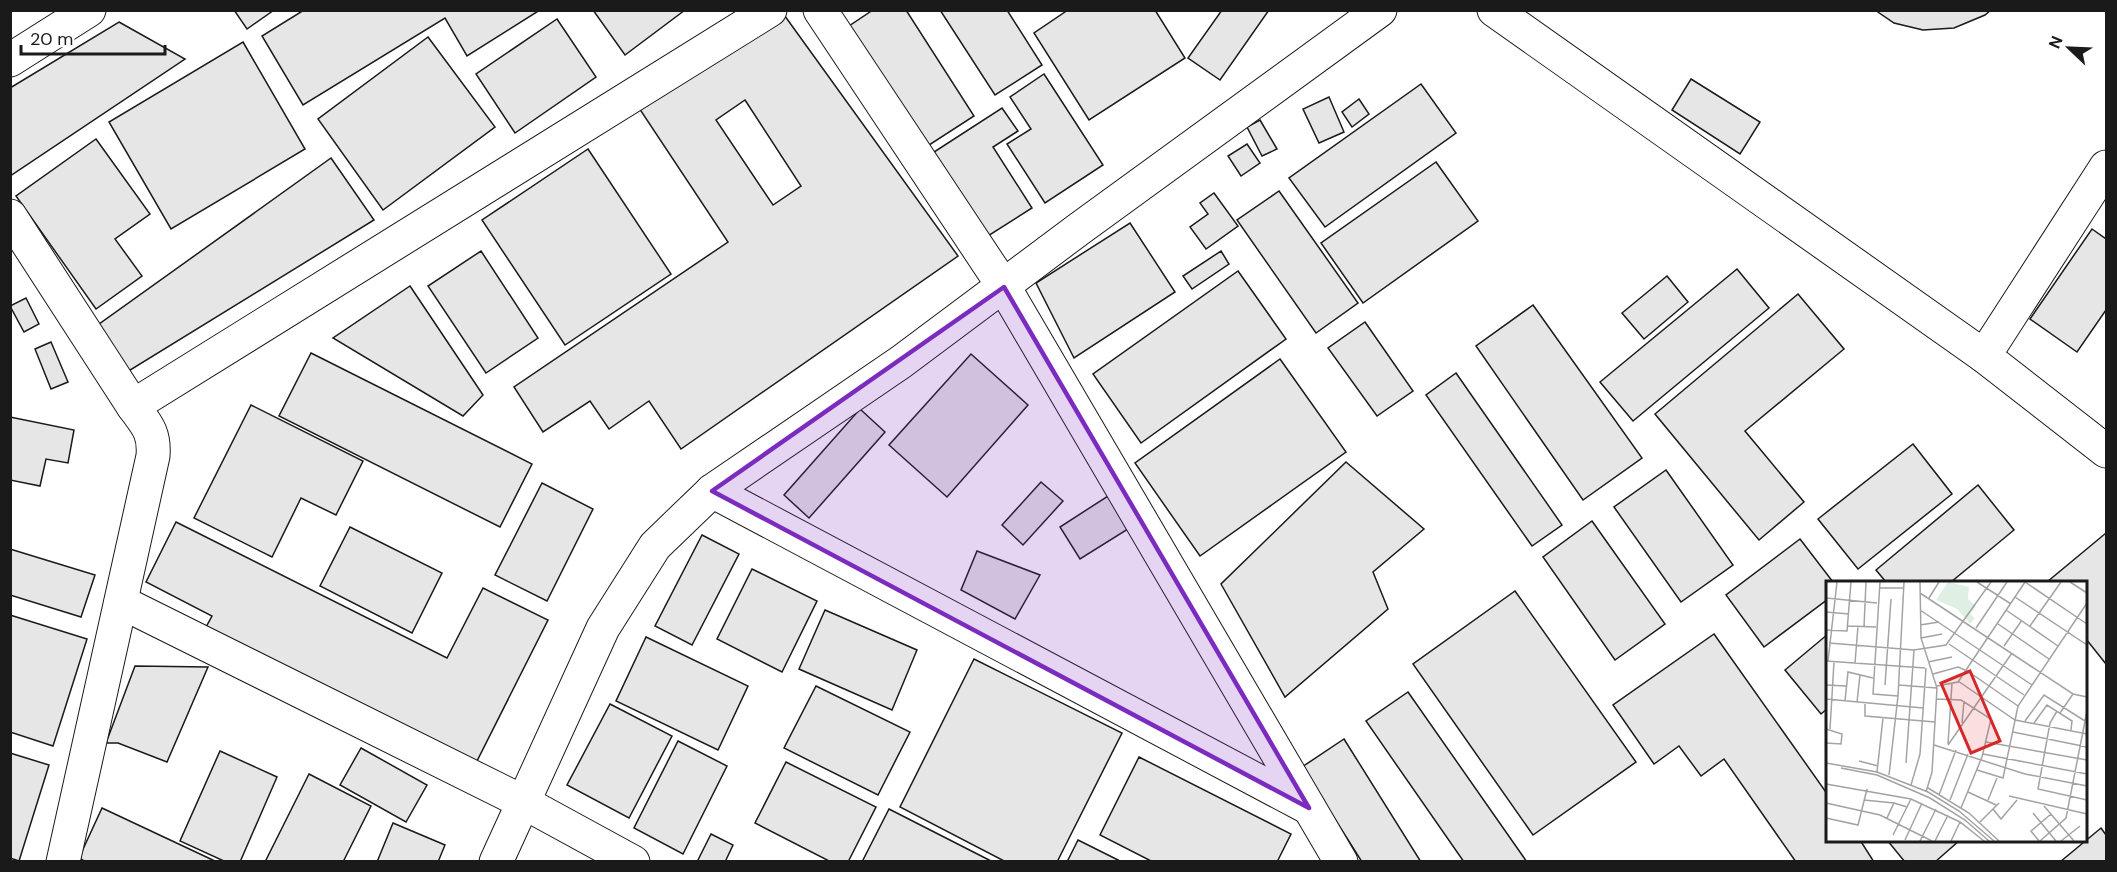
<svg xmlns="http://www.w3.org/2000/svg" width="2117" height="872" font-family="'DM Sans',sans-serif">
<rect width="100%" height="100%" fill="#fff"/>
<g fill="#e6e6e6" stroke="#1a1a1a" stroke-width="1.5" fill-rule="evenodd">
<path d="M234,10h40l-27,19z"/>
<path d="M304,10h236l-73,46 -22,-38 -142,87 -41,-69z"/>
<path d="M593,10h92l-60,45z"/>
<path d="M873,10h33l68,106 -51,33 -77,-121z"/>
<path d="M940,10h67l35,55 -47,30z"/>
<path d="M1068,10h87l30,48 -96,62 -55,-87z"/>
<path d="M1222,10h47l-49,70 -32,-22z"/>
<path d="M1875,10h116l-6,5 -31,13 -31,2 -29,-7z"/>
<path d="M782,12l176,244 -277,193 -32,-48 -40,28 -19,-28 -47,31 -29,-45 214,-145 -89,-134zM745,100l56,86 -28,19 -57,-85z"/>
<path d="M557,19l39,58 -81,56 -39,-59z"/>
<path d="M119,22l66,37 -175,117v-88z"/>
<path d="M428,37l67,90 -112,83 -65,-91z"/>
<path d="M243,42l62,107 -134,80 -62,-107z"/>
<path d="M1044,74l59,91 -58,38 -38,-59 24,-15 -21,-32z"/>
<path d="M1691,79l69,43 -20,32 -68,-44z"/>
<path d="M1421,84l35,49 -131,94 -36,-49z"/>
<path d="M1329,97l15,35 -25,11 -16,-34z"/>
<path d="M1359,99l10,15 -17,13 -10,-15z"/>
<path d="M1002,108l16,23 -25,16 39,61 -44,28 -54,-84z"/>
<path d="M1260,120l17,29 -15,7 -15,-29z"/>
<path d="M96,139l54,75 -35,25 27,37 -46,33 -80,-113z"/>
<path d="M1247,144l13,19 -19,13 -13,-20z"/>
<path d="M588,149l83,125 -106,71 -83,-125z"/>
<path d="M331,158l43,62 -247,152 -32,-45z"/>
<path d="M1436,162l42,59 -115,82 -42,-60z"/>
<path d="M1279,191l79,112 -42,30 -79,-113z"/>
<path d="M1214,193l24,33 -32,23 -16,-22 18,-13 -8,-11z"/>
<path d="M1130,223l45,69 -101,66 -38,-75z"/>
<path d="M2092,229l14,10v71l-29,42 -47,-33z"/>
<path d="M481,251l57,87 -52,35 -58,-87z"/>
<path d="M1221,251l8,13 -37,25 -9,-13z"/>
<path d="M1737,269l32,39 -136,113 -33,-39z"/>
<path d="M1238,271l48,68 -145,104 -48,-69z"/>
<path d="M1667,276l21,26 -44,37 -22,-26z"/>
<path d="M410,286l73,109 -20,21 -130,-78z"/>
<path d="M1798,294l46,55 -99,82 59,71 -45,38 -104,-126z"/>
<path d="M26,298l13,26 -15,8 -14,-26z"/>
<path d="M1533,305l109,153 -59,42 -107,-154z"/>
<path d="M1365,322l48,69 -36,25 -49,-68z"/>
<path d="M51,342l17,40 -17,7 -16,-40z"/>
<path d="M311,353l221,111 -32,63 -221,-111z"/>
<path d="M971,354l57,51 -81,92 -58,-52z"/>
<path d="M1280,359l66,93 -146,104 -65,-93z"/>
<path d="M1456,373l106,152 -30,21 -106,-151z"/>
<path d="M251,405l112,56 -27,54 -35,-17 -29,59 -78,-39z"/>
<path d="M860,409l25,23 -76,86 -25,-23z"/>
<path d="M10,417l64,13 -6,33 -22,-4 -6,27 -30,-6z"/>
<path d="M1913,444l39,50 -94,75 -40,-50z"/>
<path d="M1346,462l78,67 -51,43 15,37 -103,88 -64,-113z"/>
<path d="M1666,470l67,95 -52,37 -67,-95z"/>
<path d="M1041,482l22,19 -40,44 -21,-20z"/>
<path d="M542,483l51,26 -46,92 -52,-26z"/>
<path d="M1978,485l36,45 -63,52h-65l-10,-12z"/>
<path d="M1108,496l20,33 -48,30 -20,-32z"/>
<path d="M1592,521l73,103 -50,36 -72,-103z"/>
<path d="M176,522l271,136 36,-70 65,32 -73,145 -270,-136 7,-13 -66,-34z"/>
<path d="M350,527l92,46 -30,60 -92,-47z"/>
<path d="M2106,533v131l-20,-25v-57h-39z"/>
<path d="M702,535l37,19 -47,91 -37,-19z"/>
<path d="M1800,539l33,43h-5v17l-64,48 -38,-52z"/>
<path d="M10,549l85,26 -14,42 -71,-22z"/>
<path d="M977,551l63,24 -25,44 -54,-29z"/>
<path d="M752,569l65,32 -35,71 -65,-33z"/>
<path d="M1515,591l121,171 -103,73 -120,-171z"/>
<path d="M825,610l92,40 -25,60 -93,-41z"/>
<path d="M10,615l77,24 -34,107 -43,-14z"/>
<path d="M1714,634l114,161v45h32l14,22h-78l-72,-103 -23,17 -22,-30 -25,18 -41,-59z"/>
<path d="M1828,634v74l-7,6 -36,-44z"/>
<path d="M646,637l102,49 -30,64 -102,-49z"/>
<path d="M974,659l148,74 -65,129h-51l-106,-55z"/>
<path d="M135,666l73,1 -41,95 -49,-19h-12z"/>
<path d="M816,686l94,46 -32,63 -94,-47z"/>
<path d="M1408,692l119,170h-63l-98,-141z"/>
<path d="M610,704l62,32 -43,82 -62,-33z"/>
<path d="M1344,739l77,123h-59l-60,-95z"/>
<path d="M678,741l49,25 -44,88 -49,-26z"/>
<path d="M361,748l66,37 -21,37 -66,-37z"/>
<path d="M220,751l57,26 -37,85h-14l-46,-21z"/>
<path d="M10,753l39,12 -30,96 -9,-3z"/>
<path d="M1139,757l152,77 -14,28h-124l-53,-27z"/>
<path d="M786,762l90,45 -28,55h-17l-76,-39z"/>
<path d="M309,774l62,32 -28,56h-78z"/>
<path d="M102,808l115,54h-131l-7,-4z"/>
<path d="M889,809l104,53h-131z"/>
<path d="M393,823l52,22 -7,17h-61z"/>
<path d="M2101,828l5,7v27h-46z"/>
<path d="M711,834l22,11 -8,17h-28z"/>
<path d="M1078,840l44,22h-55z"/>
<path d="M1887,840h73l-25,22h-30z"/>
</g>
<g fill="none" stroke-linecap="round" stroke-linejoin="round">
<defs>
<g id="minor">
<path d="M820,10l184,277 337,575"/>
<path d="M1494,10l490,346 122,95"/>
<path d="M10,60l79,-50"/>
<path d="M10,216l123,190c13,18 22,26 20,50l-90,406"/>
<path d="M1984,356l122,-189"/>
<path d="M133,406l637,-396"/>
<path d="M712,491l597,317"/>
<path d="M121,602l402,200 110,60"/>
<path d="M496,862l107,-234 52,-82 57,-55 189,-129 178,-133 301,-219"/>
</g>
</defs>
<use href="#minor" stroke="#1a1a1a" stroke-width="35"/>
<use href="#minor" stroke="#fff" stroke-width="33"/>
</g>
<path fill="#7b2cbf" fill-opacity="0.2" stroke="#7b2cbf" stroke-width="4.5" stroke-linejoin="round" d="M1004,287l305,521 -597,-317z"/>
<g transform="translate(1826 581)">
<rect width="261" height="261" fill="#fff"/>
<path d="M122,1l21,5 -1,12 8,7 -6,8 5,4 -5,6 -13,-15 -21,-9z" fill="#e0efe3"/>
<path fill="none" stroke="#a3a3a3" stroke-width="1.5" d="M54,1l-7,112 25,2M94,1l1,56 16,50 -5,84 -6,20M151,1l34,22M199,1l62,42M244,1l17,11M53,7h25M94,12l153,101 14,3M189,16l72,48M0,17l51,5M103,17l10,-16M94,29l112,75M180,29l52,36M0,31l23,2M172,43l51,35M94,44l19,-3M22,45l28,1M204,45l31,-44M38,46l2,-45M150,47l31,-46M0,49l21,1 4,-49M95,57l21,-4M3,62l85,7 32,-5 45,-63M123,63l75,51M178,65l18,-26M0,80l99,7M2,80l9,-79M102,81l24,-5M29,82l3,-37M140,89l52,36M107,93l25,-7 7,3M132,100l57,39 72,14M0,104l20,1M59,104l6,-86M73,104l38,3M111,105l21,-4 67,-100M0,118l97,9M111,118l24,1 30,19 -9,38 -21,51M19,120l3,-29 25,6M31,121l3,-27M39,121v14l70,6M231,130l-7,12 -12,66 49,11M234,132l13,-19M199,140l19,-26 41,26M136,142l2,-22M208,142l13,-18 25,16 -1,9M0,148l16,5 -1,10 -15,-1M4,148l4,-67M187,151l74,15M160,161l101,18M122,163l4,-61M108,164l91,29 62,12M122,164l64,-92M157,173l104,20M33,180l19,5M0,182l51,9 51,20 31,19 35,30M80,182l8,-113M15,187l36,7 53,23 35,22 24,21M151,189l26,8 15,-72 69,-103M51,191l6,-54M63,194l9,-79 6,-114M0,203l85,15 49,23 24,19M85,204l9,-31 6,-86M102,207l41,25 30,28M142,211l28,13M113,214l17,-45M183,215l78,18M38,219l30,3M124,219l18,-46M162,219l9,-22M0,222l54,12 52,26M218,225l30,35M167,228l8,10 16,-19M207,232l23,28M0,237l32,7 9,-36M61,237l7,-15 13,4M154,241l19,-19M67,254l18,-36M79,259l17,-37M94,260l16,-32M109,260l13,-26M125,260l9,-19M213,260l-8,-10 20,-17M214,260l26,-23 21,-107M235,260l19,-15"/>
<path fill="#d62828" fill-opacity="0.15" stroke="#d62828" stroke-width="3" d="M144,90l30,70 -29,12 -30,-70z"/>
<rect width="261" height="261" fill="none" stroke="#1a1a1a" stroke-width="3"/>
</g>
<rect width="2117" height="872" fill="none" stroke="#1a1a1a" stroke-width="24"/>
<g transform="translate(2069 48) rotate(293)" stroke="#ffffff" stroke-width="4.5" paint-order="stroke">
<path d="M0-4.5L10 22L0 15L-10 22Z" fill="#1a1a1a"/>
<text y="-9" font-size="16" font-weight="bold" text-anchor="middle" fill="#1a1a1a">N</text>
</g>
<path d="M21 45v9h144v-9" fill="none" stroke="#1a1a1a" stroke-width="3"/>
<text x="30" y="45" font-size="18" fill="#1a1a1a" stroke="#ffffff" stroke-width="4.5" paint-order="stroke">20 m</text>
</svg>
